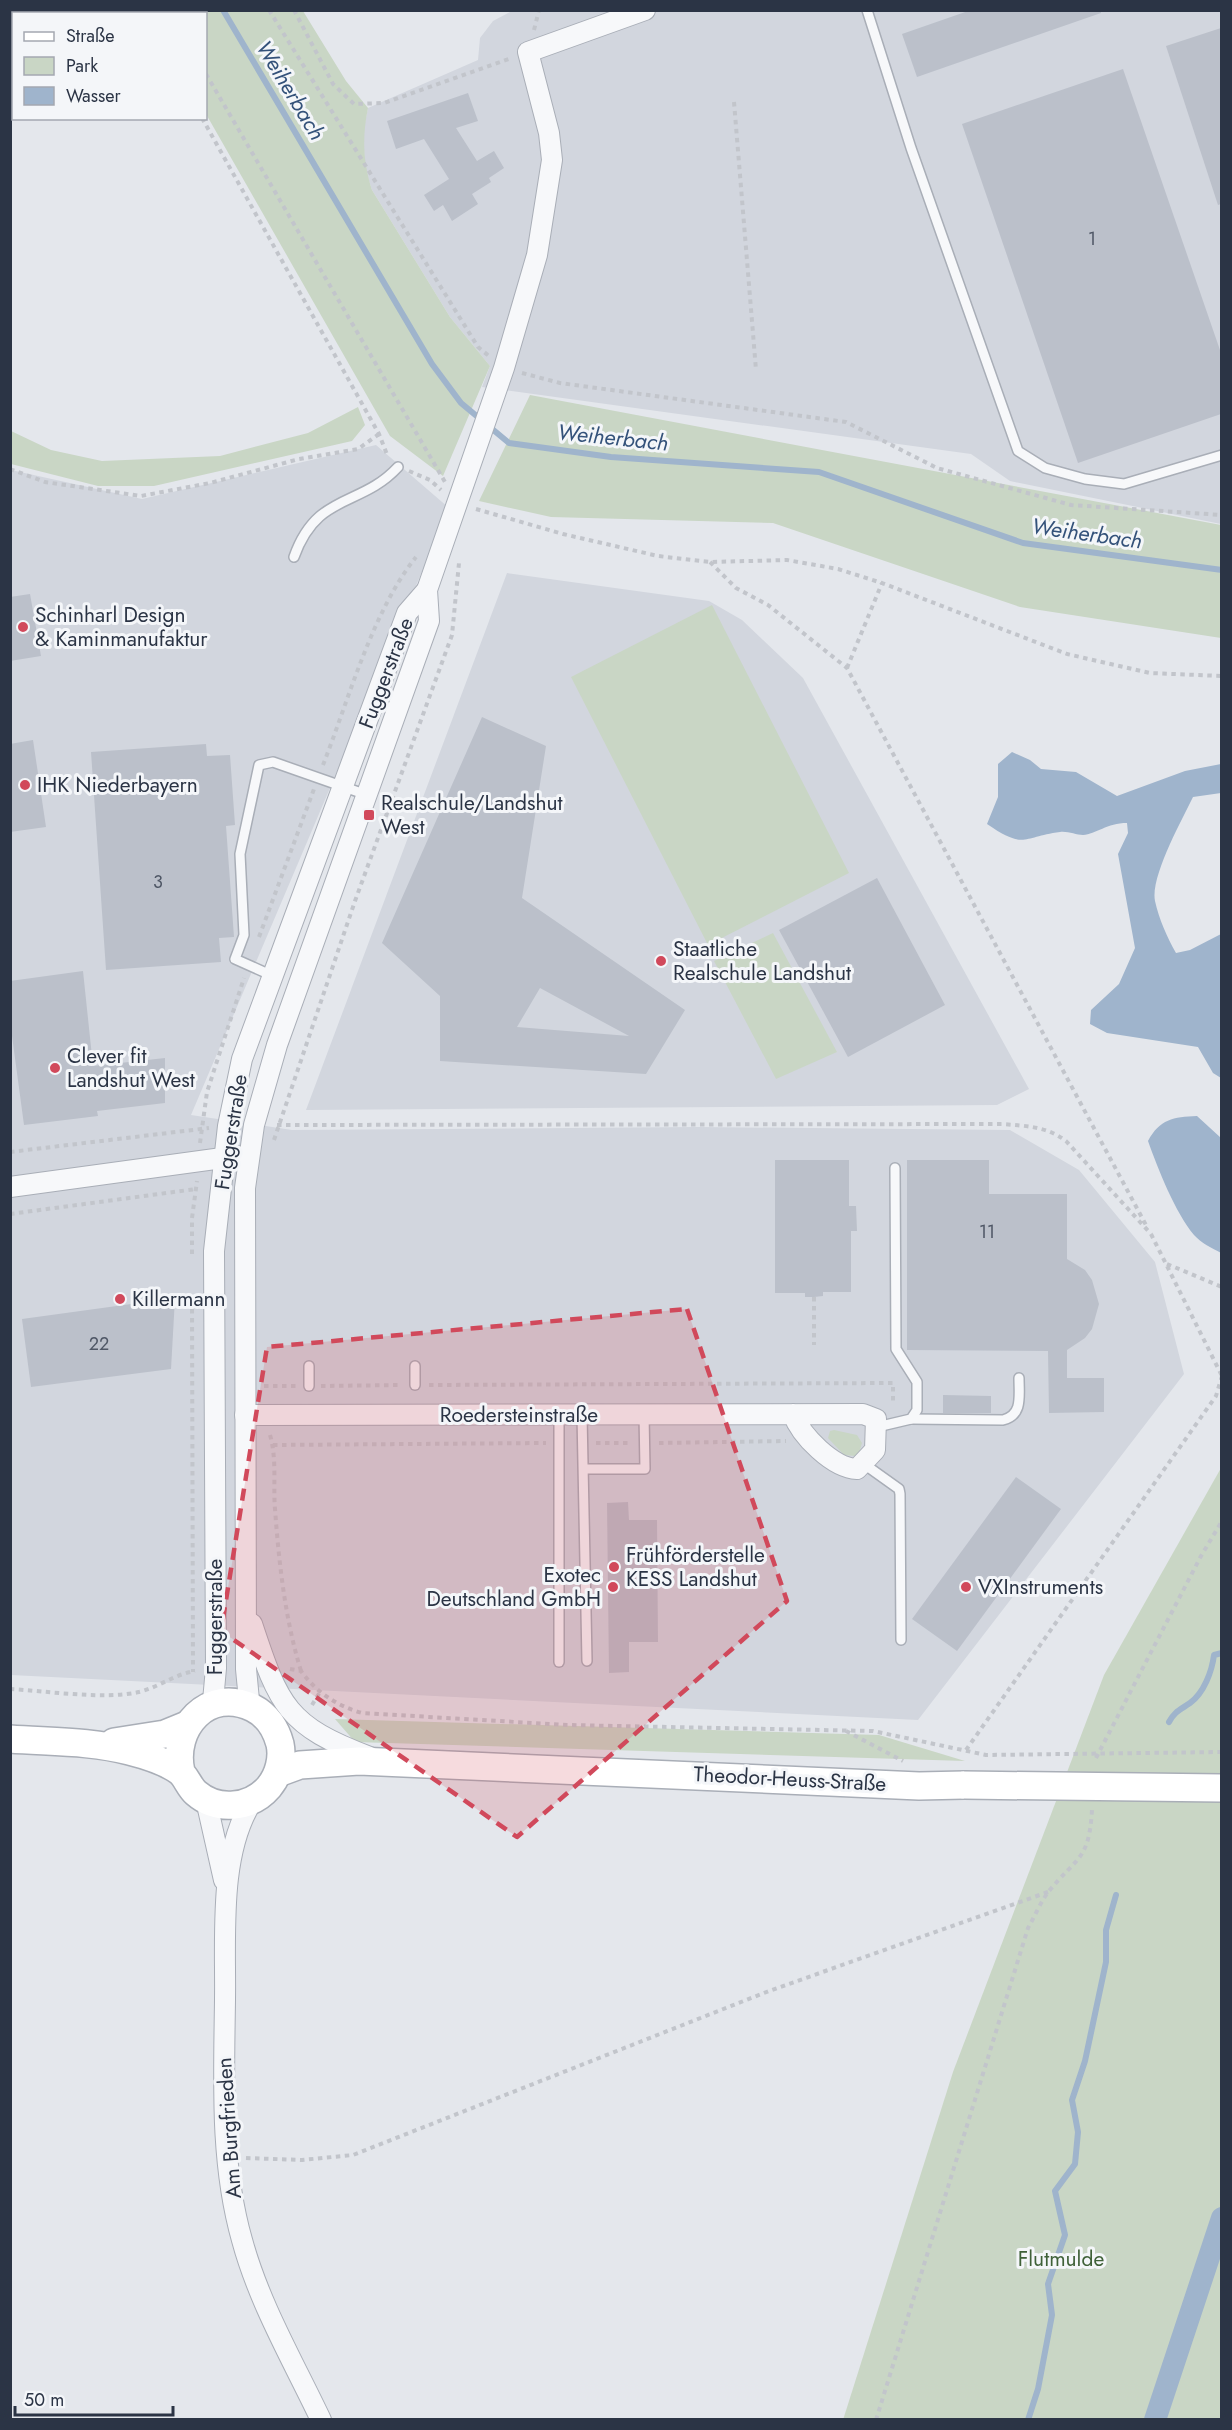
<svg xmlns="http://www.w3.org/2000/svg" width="1232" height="2430" font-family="Jost,sans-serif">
<rect width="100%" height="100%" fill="#e4e7ec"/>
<g fill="#d2d6de">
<path d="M512,11h709v513l-211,-43 -39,-27 -489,-67 8,-21 -40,-49 -78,-127 -7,-21 -2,-37 5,-24 110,-48 2,-22 13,-17z"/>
<path d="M376,445l73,63 -258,607 101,15 407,-3 311,3 69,40 76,92 29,112 -266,346 -907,-45v-1205l131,29z"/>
<path d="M507,573l202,28 33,19 61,58 226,411 -32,16 -691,5z"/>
</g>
<g fill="#c9d6c5">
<path d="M148,11h155l43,70 22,27c-6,29 -5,54 4,82l78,127 40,49 -47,110 -53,-40 -184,-322v-100l-56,-1z"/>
<path d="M530,395l691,130v113l-201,-31 -247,-84 -222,-6 -72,-16z"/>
<path d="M358,407l7,18 -13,16 -198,45h-56l-87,-22v-33l40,19 51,11 118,-5 88,-23z"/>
<path d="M712,605l137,268 -141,72 -137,-268z"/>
<path d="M773,933l64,119 -61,27 -62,-118z"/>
<path d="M834,1430l23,5 5,8 -3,10 -4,3 -11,-1 -16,-17 2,-7z"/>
<path d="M1221,1468v951l-378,1 110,-348 151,-397z"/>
<path d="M335,1719l544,16 86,26 -610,-19z"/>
</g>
<g fill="#9fb4cc">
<path d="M1012,752l18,8 11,9 35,3 41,24 68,-25 36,-7v29l-28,4c-11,23 -43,80 -38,104 4,18 12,36 21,52l14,-3 31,-16v144l-8,-5 -15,-26 -91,-14 -17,-9 1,-14 28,-26 16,-36 -17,-94 10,-21 -1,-10c-20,0 -31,11 -44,12 -7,0 -15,-4 -23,-3 -38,5 -35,18 -73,-8l11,-27v-33z"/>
<path d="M1197,1116l24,22v115c-9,-5 -20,-10 -27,-18 -19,-23 -36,-66 -46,-94 12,-22 25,-24 49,-25z"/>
</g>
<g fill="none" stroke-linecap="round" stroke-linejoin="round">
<g stroke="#9fb4cc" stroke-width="6">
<path d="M223,10l209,354 29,39 48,40 102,14 208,15 204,71 199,27"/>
<path d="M1169,1722c6,-11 11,-12 21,-19 14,-10 22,-32 24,-48l8,-2"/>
<path d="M1028,2420l10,-31 14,-74 -4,-31 17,-49 -10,-44 20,-27 3,-32 -6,-32 13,-39 21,-99v-32l10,-35"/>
</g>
<path stroke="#9fb4cc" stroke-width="22" d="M1155,2420l67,-202"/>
</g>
<g fill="#bbc0ca" fill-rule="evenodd">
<path d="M971,10h129l1,3 -184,64 -15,-43z"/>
<path d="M1221,28v176l-3,1 -52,-159z"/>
<path d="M1123,69l98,284v61l-143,49 -116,-339z"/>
<path d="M468,93l10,28 -22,7 21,33 17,-10 10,17 -15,10 2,4 -19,12 6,10 -26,17 -9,-16 -9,6 -10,-16 25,-16 -25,-40 -28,10 -9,-28z"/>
<path d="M30,594l11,62 -31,5v-64z"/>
<path d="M482,717l64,29 -24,152 163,112 -39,64 -206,-13v-65l-58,-53zM540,988l89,48 -112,-9z"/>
<path d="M33,740l13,87 -36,5v-88z"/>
<path d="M206,744l1,12 23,-1 5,70 -9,1 8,111 -15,1 2,24 -115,8 -15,-218z"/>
<path d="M877,878l68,127 -97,52 -69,-127z"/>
<path d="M83,971l10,95 72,-8v45l-68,8 1,5 -74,9 -14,-104v-40z"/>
<path d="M775,1160h74v46h7l1,25h-6v61h-28v4l-9,1h-9v-4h-30z"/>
<path d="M907,1160h82v34h78v65l18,11 7,10 7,24 -7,25 -7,9 -18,12v28h37v34l-55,1 -1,-62 -141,-1z"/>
<path d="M175,1298l-4,71 -140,18 -9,-68z"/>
<path d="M943,1395l48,1v17h-48z"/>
<path d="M1016,1477l45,32 -104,142 -45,-32z"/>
<path d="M628,1502l1,18h28l1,122h-29v30l-20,1 -2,-170z"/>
</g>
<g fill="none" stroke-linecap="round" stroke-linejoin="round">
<defs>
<g id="service">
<path d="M867,10l44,138 107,303 27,17 40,11 39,5 98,-29"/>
<path d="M294,557c23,-65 66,-49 104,-90"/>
<path d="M273,976l-38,-17 9,-24 -4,-81 19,-89 14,-3 94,33"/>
<path d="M309,1366v20"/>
<path d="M415,1366v19"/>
<path d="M559,1415v247"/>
<path d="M582,1415l5,246"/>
<path d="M911,1419l92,1c20,-5 16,-24 16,-42"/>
<path d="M877,1427l34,-8 6,-9v-28l-21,-33 -1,-181"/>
<path d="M864,1464l35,25 1,5 1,146"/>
<path d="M585,1469h60l-1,-55"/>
</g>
<g id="minor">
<path d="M10,1187l227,-31"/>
<path d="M245,1415l618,-1 13,5 -1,31 -18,19c-24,-1 -56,-33 -64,-55"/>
<path d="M252,1624c27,82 35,102 118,133"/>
<path d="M206,1709l7,-8 3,-33 -2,-417 14,-125 14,-67 165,-446 20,-23"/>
<path d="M254,1709l-5,-9 -3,-31 -1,-481 9,-63 23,-80 152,-424 -2,-31 77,-222 33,-113 15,-95 -3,-27 -21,-81 117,-42"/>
<path d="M206,1800l18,80"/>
<path d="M253,1800c-35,53 -27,138 -28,200 -1,80 -5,163 17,240 17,63 51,121 79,180"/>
</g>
<g id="secondary">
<path d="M10,1739c40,3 81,2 119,12 16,4 36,10 50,20 7,5 10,16 17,22 22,19 55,15 73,-6 10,-12 14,-29 11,-43 -4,-15 -13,-29 -27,-36 -45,-22 -82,20 -72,64"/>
<path d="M114,1742l51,-8 22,-9"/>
<path d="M278,1773l22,-8 59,-4 560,25 45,-1"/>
</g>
</defs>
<use href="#service" stroke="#a9aeb7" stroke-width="12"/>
<use href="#minor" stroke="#a9aeb7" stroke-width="22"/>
<use href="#secondary" stroke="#a9aeb7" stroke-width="30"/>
<g stroke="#c2c5cb" stroke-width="4" stroke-dasharray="4.5 4.5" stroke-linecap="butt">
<path d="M141,10l2,4"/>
<path d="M168,10l2,4"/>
<path d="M269,10l209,337 11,9"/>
<path d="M294,10l39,74 21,20 30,-1 125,-44"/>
<path d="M534,30l5,-20"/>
<path d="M206,74l239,408"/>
<path d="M734,102l22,268"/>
<path d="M202,118l177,316 9,23"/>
<path d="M522,373l38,10 286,39 91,46 134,37 151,10"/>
<path d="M10,469l35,13 96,14 69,-13 89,-24 59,-10 21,-15"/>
<path d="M409,471l21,9 11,10"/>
<path d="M476,509l87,25 95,22 52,6 77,-2 51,9 44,14 185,71 83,19 72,3"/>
<path d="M710,562l26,26 32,17 79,63 300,559"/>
<path d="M847,668l35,-85"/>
<path d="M323,765c26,-66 49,-153 93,-208"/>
<path d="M259,937l55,-148"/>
<path d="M277,1125l725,-1c24,2 44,2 64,17l85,93"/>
<path d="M274,1140l81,-239 97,-266 7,-72"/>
<path d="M200,1143l7,-51 37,-114"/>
<path d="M10,1152l199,-24"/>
<path d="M10,1214l186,-25"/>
<path d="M1151,1234l71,142"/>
<path d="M192,1254v-36l5,-37"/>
<path d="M1167,1264l55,23"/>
<path d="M814,1297v48"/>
<path d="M192,1300l1,372"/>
<path d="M429,1385l464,-2v21"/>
<path d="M264,1386h32"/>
<path d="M321,1386l80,-1"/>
<path d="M270,1435c7,24 3,50 5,74 4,54 10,110 26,162"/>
<path d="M596,1443h34"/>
<path d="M659,1443l127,-2"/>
<path d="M273,1445l273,-2"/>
<path d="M290,1669l11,2c15,21 36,35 61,42l205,12 306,6 113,24 236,-3"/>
<path d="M10,1689c37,2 95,11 129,3 20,-5 36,-18 56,-21"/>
<path d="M312,1705l8,-13"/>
<path d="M846,1731l57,30"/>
<path d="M966,1750l250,-354 6,-20"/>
<path d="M1096,1758l105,-202 21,-35"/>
<path d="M246,2158l56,2 51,-5 416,-164 279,-99"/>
<path d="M876,2420l152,-492c7,-12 13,-27 21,-37 29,-35 40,-31 43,-81"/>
</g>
<use href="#service" stroke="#f7f8fa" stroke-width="9"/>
<use href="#minor" stroke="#f7f8fa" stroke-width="20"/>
<use href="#secondary" stroke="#fff" stroke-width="27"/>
<defs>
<path id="secondary-bridge" d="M964,1785l258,3"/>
</defs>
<use href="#secondary-bridge" stroke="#a9aeb7" stroke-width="30" stroke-linecap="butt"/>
<use href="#secondary-bridge" stroke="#fff" stroke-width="27"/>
</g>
<path fill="#d1495b" fill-opacity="0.2" stroke="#d1495b" stroke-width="4.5" stroke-dasharray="12 8" stroke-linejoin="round" d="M687,1309l100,292 -270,236 -296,-206 46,-284z"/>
<g fill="#d1495b" stroke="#f4f6f9" stroke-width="2">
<circle cx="23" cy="627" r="6"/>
<circle cx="25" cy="785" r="6"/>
<rect x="363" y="809" width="12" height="12" rx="3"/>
<circle cx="661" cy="961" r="6"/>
<circle cx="55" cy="1068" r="6"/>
<circle cx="120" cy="1299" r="6"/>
<circle cx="614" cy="1567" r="6"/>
<circle cx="613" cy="1587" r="6"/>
<circle cx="966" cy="1587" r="6"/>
</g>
<g text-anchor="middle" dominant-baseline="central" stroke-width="6" stroke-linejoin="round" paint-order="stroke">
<g font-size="18" fill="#4f5766">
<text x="1092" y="239">1</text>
<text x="158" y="882">3</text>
<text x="987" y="1232">11</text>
<text x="99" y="1344">22</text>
</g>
<g font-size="21" fill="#2b3445" stroke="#f4f6f9" text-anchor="start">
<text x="35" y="615">Schinharl Design<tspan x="35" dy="24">&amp; Kaminmanufaktur</tspan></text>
<text x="37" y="785">IHK Niederbayern</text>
<text x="381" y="803">Realschule/Landshut<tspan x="381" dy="24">West</tspan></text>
<text x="673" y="949">Staatliche<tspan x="673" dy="24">Realschule Landshut</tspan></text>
<text x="67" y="1056">Clever fit<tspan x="67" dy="24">Landshut West</tspan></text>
<text x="132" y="1299">Killermann</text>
<text x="626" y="1555">Frühförderstelle<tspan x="626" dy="24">KESS Landshut</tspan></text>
<text x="601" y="1575" text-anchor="end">Exotec<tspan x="601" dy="24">Deutschland GmbH</tspan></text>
<text x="978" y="1587">VXInstruments</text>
</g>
<g font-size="21" fill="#2b3445" stroke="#f4f6f9">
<text transform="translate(386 673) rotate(-69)">Fuggerstraße</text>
<text transform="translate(231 1132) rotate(-81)">Fuggerstraße</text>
<text x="519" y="1415">Roedersteinstraße</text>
<text transform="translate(215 1617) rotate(-90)">Fuggerstraße</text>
<text transform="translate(790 1779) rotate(3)">Theodor-Heuss-Straße</text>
<text transform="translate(229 2128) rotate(-94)">Am Burgfrieden</text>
</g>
<g font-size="21" fill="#3f6138" stroke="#f4f6f9">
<text x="1061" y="2259">Flutmulde</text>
</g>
<g font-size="22" font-style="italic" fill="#34527a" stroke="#f4f6f9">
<text transform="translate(291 90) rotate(59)">Weiherbach</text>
<text transform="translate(613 437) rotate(6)">Weiherbach</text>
<text transform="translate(1087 533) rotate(8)">Weiherbach</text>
</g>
</g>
<rect width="1232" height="2430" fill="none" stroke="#2b3445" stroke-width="24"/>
<rect x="12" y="12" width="195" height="108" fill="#f4f6f9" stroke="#a4a8b1" stroke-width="1.5"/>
<rect x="24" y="32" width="30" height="9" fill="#ffffff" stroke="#a4a8b1" stroke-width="1.5"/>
<text x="66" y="42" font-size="18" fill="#2b3445">Straße</text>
<rect x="24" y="57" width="30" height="18" fill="#c9d6c5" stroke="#a4a8b1" stroke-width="1.5"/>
<text x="66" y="72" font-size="18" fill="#2b3445">Park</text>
<rect x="24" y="87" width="30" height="18" fill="#9fb4cc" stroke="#a4a8b1" stroke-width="1.5"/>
<text x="66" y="102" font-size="18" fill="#2b3445">Wasser</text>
<path d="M15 2406v9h158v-9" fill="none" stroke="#2b3445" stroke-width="3"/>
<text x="24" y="2406" font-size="18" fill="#2b3445" stroke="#f4f6f9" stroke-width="4.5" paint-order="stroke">50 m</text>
</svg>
